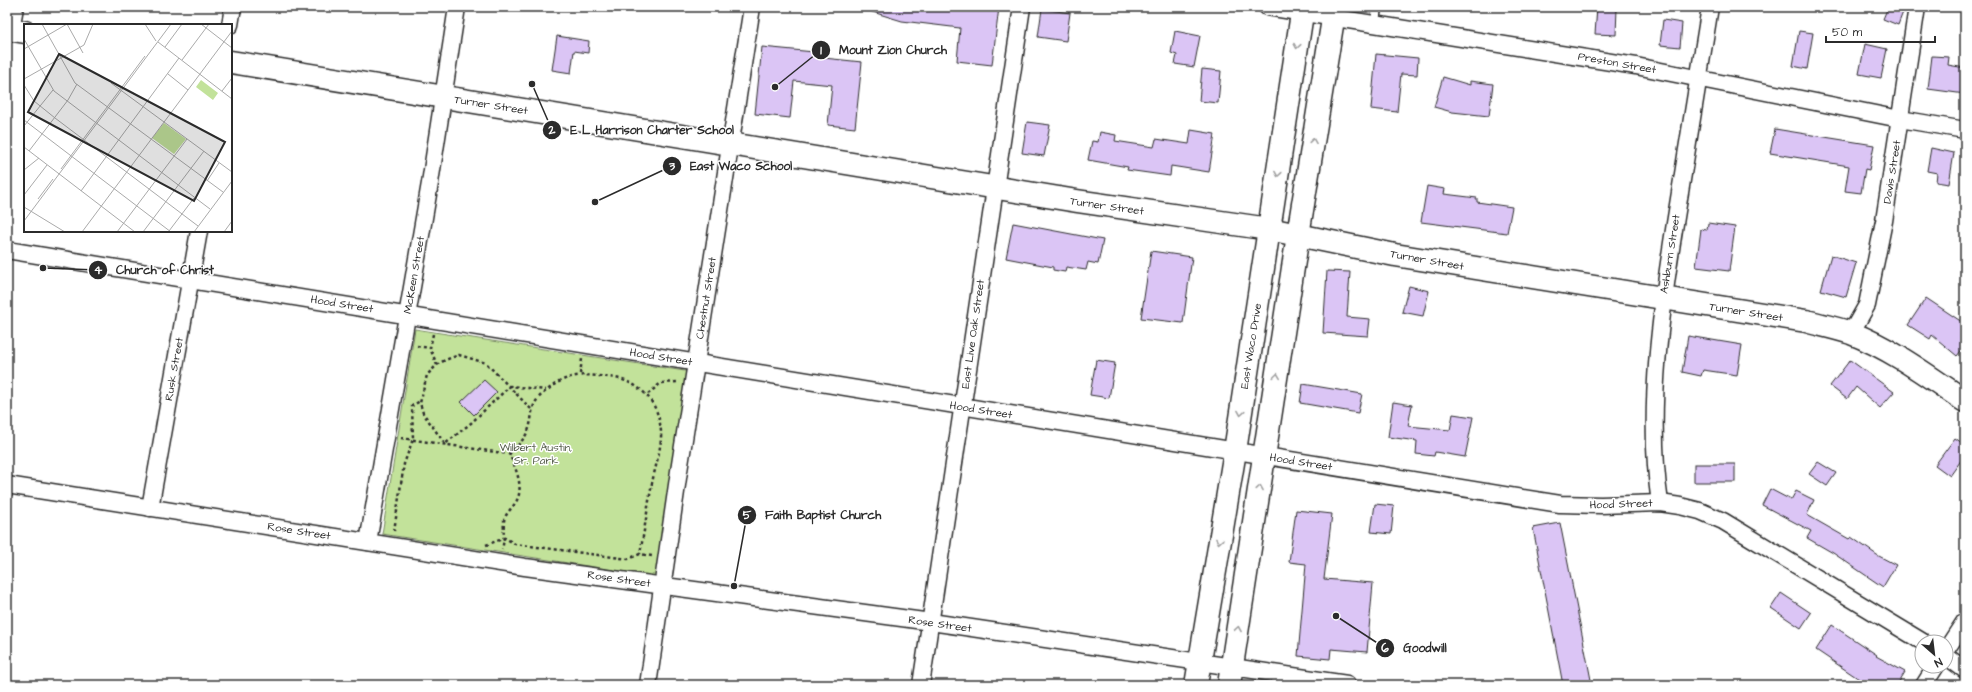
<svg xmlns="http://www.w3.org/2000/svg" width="1972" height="692" font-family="'Architects Daughter',sans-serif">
<rect width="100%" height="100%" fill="#fff"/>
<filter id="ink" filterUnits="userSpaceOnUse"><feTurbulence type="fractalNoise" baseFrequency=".025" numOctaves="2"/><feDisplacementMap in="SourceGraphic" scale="8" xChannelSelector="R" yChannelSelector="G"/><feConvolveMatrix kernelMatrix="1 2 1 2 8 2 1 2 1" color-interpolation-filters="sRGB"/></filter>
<g filter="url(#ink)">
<path fill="#c2e29a" stroke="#768662" d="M415,329l276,43 -33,205 -276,-43z"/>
<g fill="#dbc5f5" stroke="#2b2b2b">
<path d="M866,7h133l-7,58 -35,-4 3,-33 -58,-7 -36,-11z"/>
<path d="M1597,7l20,1 -1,27 -21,-1z"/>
<path d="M1888,7l15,5 -5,13 -15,-6z"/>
<path d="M1042,9l28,4 -4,28 -28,-4z"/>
<path d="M1663,20l19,3 -2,24 -20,-2z"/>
<path d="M1175,31l25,5 -6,31 -19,-3 2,-9 -6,-2z"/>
<path d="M1799,31l14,2 -6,36 -14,-3z"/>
<path d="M557,36l32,5 -1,12 -14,-2 -3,22 -19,-3z"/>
<path d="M1865,44l22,5 -6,29 -22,-4z"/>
<path d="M762,47l52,5v5l48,5 -7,66 -27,-3 4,-40 -38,-4 -4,37 -35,-4z"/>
<path d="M1376,54l42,4 -1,17 -16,-1 -4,38 -26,-3z"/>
<path d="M1932,56l17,1 -1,8 17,3v26l-37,-5z"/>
<path d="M1202,69l19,2 -3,32 -19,-2z"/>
<path d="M1443,77l27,8v-4l23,3 -4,32 -37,-4 -18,-5z"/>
<path d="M1027,122l23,3 -6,31 -22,-3z"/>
<path d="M1775,129l99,16 -5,25 -4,-1 -4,24 -16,-2 4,-25 -79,-13z"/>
<path d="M1191,130l24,4 -6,38 -38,-6 -1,10 -43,-6 1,-3 -40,-7 4,-19 6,1 2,-10 16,3 -1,6 39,6 2,-8 33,5z"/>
<path d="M1931,148l23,5 -5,31 -13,-2 1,-9 -10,-2z"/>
<path d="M1427,186l18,3 -1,5 33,4v4l35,5 -5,26 -86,-11z"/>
<path d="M1013,223l90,17 -5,24 -10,-2 -2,8 -20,-3 -1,5 -12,-2v-3l-47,-9z"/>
<path d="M1708,223l27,4 -6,44 -33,-4 5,-38 6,1z"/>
<path d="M1151,251l41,6 -9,66 -42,-5z"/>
<path d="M1831,255l25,8 -10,34 -25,-7z"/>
<path d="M1327,271l23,1 -3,45 23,2 -2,17 -45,-3z"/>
<path d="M1409,286l20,5 -6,25 -21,-4z"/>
<path d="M1926,298l39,26v22l-8,10 -25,-21 -2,4 -22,-14z"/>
<path d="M1688,336l54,9 -5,30 -34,-5 -2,6 -19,-4z"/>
<path d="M1096,360l19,3 -6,35 -19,-3z"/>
<path d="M1850,360l44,32 -14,16 -24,-21 -9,12 -17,-13z"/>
<path d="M484,380l13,12 -23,23 -13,-13z"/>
<path d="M1303,384l59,10 -4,19 -58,-10z"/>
<path d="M1393,402l19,3 -4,21 42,4 3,-16 20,3 -8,40 -30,-5 -1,4 -18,-2 1,-13 -29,-4z"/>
<path d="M1955,438l10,7v10l-15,21 -15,-11z"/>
<path d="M1818,462l18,11 -9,13 -18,-12z"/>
<rect x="1694" y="464" width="41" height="18"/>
<path d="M1770,489l21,11 5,-9 18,9 -7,15 42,24 2,-2 26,18 19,10 -13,22 -50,-34 -26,-15 4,-7 -49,-26z"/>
<path d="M1375,504l19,2 -3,28 -20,-2z"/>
<path d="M1296,510l36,4 -8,65 49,4 -6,69 -36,-3 -1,10 -32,-3 8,-92 -17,-2z"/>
<path d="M1560,523l32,162h-29l-30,-157z"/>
<path d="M1781,593l30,20 -10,15 -30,-20z"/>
<path d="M1832,625l45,30 -1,1 29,16 -8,13h-29l-52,-35z"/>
</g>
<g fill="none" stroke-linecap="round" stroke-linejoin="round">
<defs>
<path id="lane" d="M1375,23l2,-16"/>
<g id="street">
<path d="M1267,7l369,59 264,53 65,11"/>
<path d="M230,25l3,-18"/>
<path d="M11,30l4,-23"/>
<path d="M7,250l1553,254 41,1 59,-2 20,3 20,5 23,10 200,121"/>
<path d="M1851,333l16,-28 17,-84 33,-214"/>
<path d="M7,485l518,82 406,55 416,62"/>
<path d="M1660,503c-14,-94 2,-200 17,-292 11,-68 22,-136 33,-204"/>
<path d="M150,508l49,-277"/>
<path d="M368,542l62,-359 27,-176"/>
<path d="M1946,650l19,-29"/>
<path d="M1946,656l19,14"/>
<path d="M648,685l31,-214 73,-464"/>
<path d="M921,685l101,-678"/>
<path d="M1924,685l12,-19"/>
</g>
<g id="secondary">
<path d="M7,29l18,3"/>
<path d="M231,62l846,139 192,28 126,26 411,66c15,4 30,7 45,12 41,16 77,43 114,68"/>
</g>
<g id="primary">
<path d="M1196,685l39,-234 68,-444"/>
<path d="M1229,685l69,-450 37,-228"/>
</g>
</defs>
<use href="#lane" stroke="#2b2b2b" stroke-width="11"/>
<use href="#street" stroke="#2b2b2b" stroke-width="19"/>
<use href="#secondary" stroke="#2b2b2b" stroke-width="25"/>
<use href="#primary" stroke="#2b2b2b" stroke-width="25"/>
<g stroke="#2b2b2b" stroke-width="2.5" stroke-dasharray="3 3" stroke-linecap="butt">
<path d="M433,334l-3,14 7,17"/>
<path d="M417,346l13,2"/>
<path d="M580,374l2,-15"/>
<path d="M648,394l13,-11 18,-1"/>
<path d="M531,409l-45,-46 -27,-8 -14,5 -8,5 -10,10 -7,28 3,10 22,31 26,-21 39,-37 36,4"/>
<path d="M401,438l108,16c6,12 15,32 8,46 -3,7 -12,13 -13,21 -1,10 1,18 -2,28"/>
<path d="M509,454c6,-6 15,-14 19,-23 7,-18 -1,-25 18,-40 22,-18 35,-17 62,-14 31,3 51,24 53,55 1,14 -6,36 -9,51 -4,24 -8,48 -12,71"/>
<path d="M394,531l10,-67 9,-25 -1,-33 8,-5"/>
<path d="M486,545l19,-7 10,6 113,15 12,-5 12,2"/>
</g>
<use href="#lane" stroke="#fff" stroke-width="8"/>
<use href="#street" stroke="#fff" stroke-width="16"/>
<use href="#secondary" stroke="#fff" stroke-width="22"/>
<use href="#primary" stroke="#fff" stroke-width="22"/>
</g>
<defs><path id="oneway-chevron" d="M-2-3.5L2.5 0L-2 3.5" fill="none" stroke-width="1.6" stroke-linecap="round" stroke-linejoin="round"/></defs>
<g stroke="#a0a0a0">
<use href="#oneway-chevron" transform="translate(1297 46) rotate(99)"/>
<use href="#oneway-chevron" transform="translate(1313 141) rotate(-81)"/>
<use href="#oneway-chevron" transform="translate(1278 174) rotate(99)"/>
<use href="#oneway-chevron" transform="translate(1277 376) rotate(-82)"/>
<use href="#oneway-chevron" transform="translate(1241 413) rotate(99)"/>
<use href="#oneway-chevron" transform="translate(1260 488) rotate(-81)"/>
<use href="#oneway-chevron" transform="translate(1219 541) rotate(100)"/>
<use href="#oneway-chevron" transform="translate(1238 629) rotate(-81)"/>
</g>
</g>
<g text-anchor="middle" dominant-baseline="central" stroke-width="3" stroke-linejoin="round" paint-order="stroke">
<g font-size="11" fill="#2b2b2b" stroke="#fff">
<text transform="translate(1617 63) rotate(10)">Preston Street</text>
<text transform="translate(491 105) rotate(9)">Turner Street</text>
<text transform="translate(1892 172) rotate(-81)">Davis Street</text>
<text transform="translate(1107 206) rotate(8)">Turner Street</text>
<text transform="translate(1670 254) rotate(-81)">Ashburn Street</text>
<text transform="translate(1427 260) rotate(10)">Turner Street</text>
<text transform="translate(414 275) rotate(-80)">McKeen Street</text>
<text transform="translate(706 298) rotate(-81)">Chestnut Street</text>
<text transform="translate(342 304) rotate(9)">Hood Street</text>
<text transform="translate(1746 312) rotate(9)">Turner Street</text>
<text transform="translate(973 334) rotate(-82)">East Live Oak Street</text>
<text transform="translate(1251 346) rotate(-81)">East Waco Drive</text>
<text transform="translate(661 357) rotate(9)">Hood Street</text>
<text transform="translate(174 369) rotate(-80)">Rusk Street</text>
<text transform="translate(981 410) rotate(9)">Hood Street</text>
<text transform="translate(1301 462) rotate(9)">Hood Street</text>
<text transform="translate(1621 504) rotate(-2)">Hood Street</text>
<text transform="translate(299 531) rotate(9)">Rose Street</text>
<text transform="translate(619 579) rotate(8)">Rose Street</text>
<text transform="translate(940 624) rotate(8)">Rose Street</text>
</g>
<g font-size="11" fill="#515947" stroke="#fff">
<text x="536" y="447">Wilbert Austin,<tspan x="536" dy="13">Sr. Park</tspan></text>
</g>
</g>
<g transform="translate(24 24)">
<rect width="208" height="208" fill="#fff"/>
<path d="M177,56l17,13 -5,7 -17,-13zM140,99l22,16 -12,15 -22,-16z" fill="#c2e29a"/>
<path fill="none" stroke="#aaa" stroke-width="1" d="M18,0l33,59 148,109M43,0l16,29M121,0l11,17M177,0l31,24M0,15l30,52 156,118M134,18l74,57M141,23l17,-23M0,25l43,-25M158,36l27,-36M144,50l20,16M0,55l60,-34 9,-21M87,59l121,89M0,61l10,16 21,17 143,108M198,67l10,-13M0,96l147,112M0,102l29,-36M0,123l111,85M5,127l39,-51 9,-16M37,145l84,-113M0,146l15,-12M183,157l12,-18M57,167l98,-133M0,171l23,-30M14,175l15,-20M0,183l41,25M0,197l147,-197M145,207l25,-33M58,208l150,-201M93,208l70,-93M119,208l61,-81M170,208l38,-51M200,208l8,-11"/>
<path fill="#2b2b2b" fill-opacity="0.15" stroke="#2b2b2b" stroke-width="2" d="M35,30l166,88 -31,59 -166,-89z"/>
<rect width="208" height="208" fill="none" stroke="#2b2b2b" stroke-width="2"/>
</g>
<path fill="none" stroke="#2b2b2b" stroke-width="1.5" d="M775 87L821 50M532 84L552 130M595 202L672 166M43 268L98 270M734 586L747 515M1336 616L1385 648"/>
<g fill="#2b2b2b" stroke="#fff" stroke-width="1.5">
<circle cx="775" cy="87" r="4"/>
<circle cx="532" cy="84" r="4"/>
<circle cx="595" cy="202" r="4"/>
<circle cx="43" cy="268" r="4"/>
<circle cx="734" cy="586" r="4"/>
<circle cx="1336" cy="616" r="4"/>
<circle cx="821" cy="50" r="10"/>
<circle cx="552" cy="130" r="10"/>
<circle cx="672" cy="166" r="10"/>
<circle cx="98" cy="270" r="10"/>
<circle cx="747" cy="515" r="10"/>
<circle cx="1385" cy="648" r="10"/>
</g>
<g font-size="12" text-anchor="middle" font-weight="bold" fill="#fff">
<text x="821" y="54">1</text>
<text x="552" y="134">2</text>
<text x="672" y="170">3</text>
<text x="98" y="274">4</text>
<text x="747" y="519">5</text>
<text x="1385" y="652">6</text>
</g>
<g font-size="12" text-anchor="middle" font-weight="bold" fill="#2b2b2b" stroke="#fff" stroke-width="3" stroke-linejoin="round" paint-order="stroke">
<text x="893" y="54">Mount Zion Church</text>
<text x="652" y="134">E L Harrison Charter School</text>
<text x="741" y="170">East Waco School</text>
<text x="165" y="274">Church of Christ</text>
<text x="823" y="519">Faith Baptist Church</text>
<text x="1425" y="652">Goodwill</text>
</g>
<rect width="1972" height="692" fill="none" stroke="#fff" stroke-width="24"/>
<rect x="12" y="12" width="1948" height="668" fill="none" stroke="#2b2b2b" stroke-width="1.5" filter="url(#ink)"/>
<g transform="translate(1934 654) rotate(152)"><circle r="19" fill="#ffffff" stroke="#aaaaaa"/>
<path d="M0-3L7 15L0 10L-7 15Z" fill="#2b2b2b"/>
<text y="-6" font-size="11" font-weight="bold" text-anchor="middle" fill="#2b2b2b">N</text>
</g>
<path d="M1826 36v6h109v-6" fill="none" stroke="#2b2b2b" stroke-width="2"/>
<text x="1832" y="36" font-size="12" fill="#2b2b2b" stroke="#ffffff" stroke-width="3" paint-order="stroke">50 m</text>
</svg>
